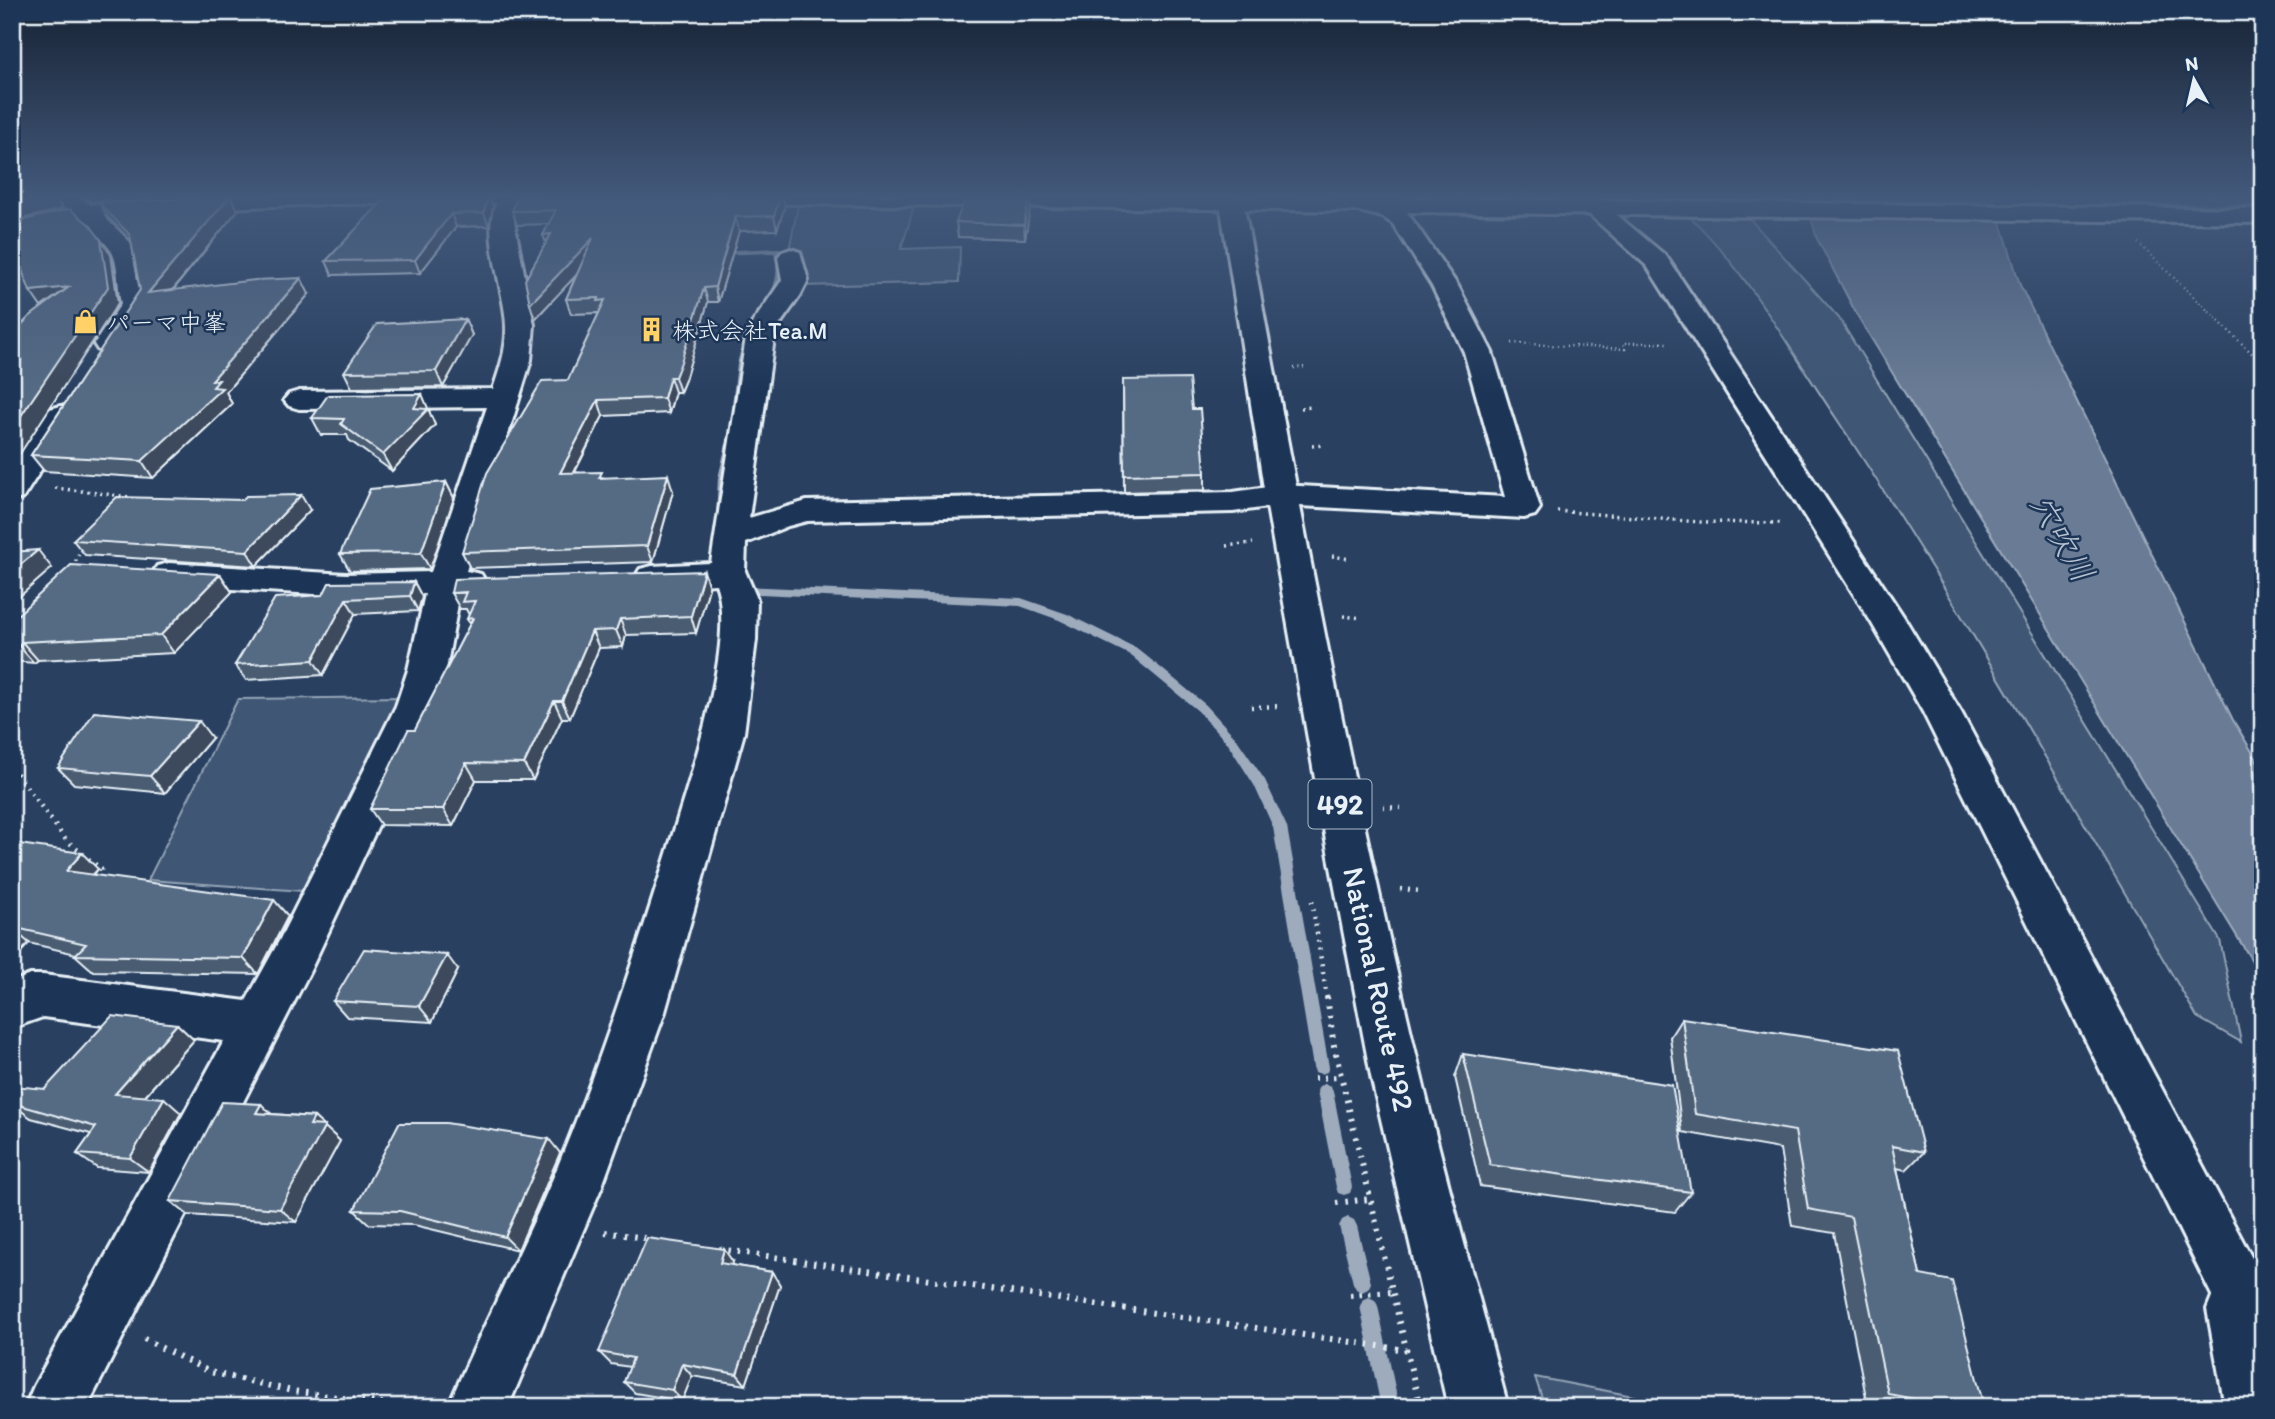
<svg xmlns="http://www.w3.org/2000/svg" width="2275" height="1419" font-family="Itim,'Klee One',sans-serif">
<rect width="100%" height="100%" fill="#294061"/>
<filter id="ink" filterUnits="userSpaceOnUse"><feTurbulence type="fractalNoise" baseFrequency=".0143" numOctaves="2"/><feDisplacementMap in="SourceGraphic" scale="14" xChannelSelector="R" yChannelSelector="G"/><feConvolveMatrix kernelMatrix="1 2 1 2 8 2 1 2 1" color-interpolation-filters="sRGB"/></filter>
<g filter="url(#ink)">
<g fill="#415774" stroke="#94a4b6" stroke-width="2">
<path d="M2095,196h146l10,9 -146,-1z"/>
<path d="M798,206l116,2 -13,41 59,-2 -1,35 -157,4 -13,-36z"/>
<path d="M1690,217l60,2 89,99 381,622 21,102 -44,-25c-118,-201 -232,-405 -361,-599 -45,-66 -88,-146 -146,-201z"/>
<path d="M404,697l-101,194 -155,-11 90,-181z"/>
<path d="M1535,1377l155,30h-145z"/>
</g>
<path fill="#6b7c95" stroke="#9dabbd" stroke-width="2" d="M1805,196h188l27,89 213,435 30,50v209l-406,-664 -40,-76z"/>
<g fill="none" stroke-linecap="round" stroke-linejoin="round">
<g fill="#9dabbd" fill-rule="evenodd">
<path d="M777,248h3c8,19 5,35 -5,53l-3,1 -4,-3c8,-16 11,-29 6,-46l-56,2 -4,-2 4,-2z"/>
<path d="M747,338l4,3 -6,23 -3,41 -5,3 -5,-3 5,-41 6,-23z"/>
<path d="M731,441l5,3 -8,34 -2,38 -5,3 -5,-3 2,-38 8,-34z"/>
<path d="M740,586l281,12 46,16 71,35 68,56 30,33 29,42 22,47 42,240 -2,5 -6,2 -6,-2 -2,-5 -40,-240 -19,-42 -26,-41 -30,-33 -68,-56 -71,-35 -39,-14 -284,-13 -2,-3z"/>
<path d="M1325,1084l6,2 2,5 19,96 -2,6 -6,2 -6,-2 -2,-6 -19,-96 2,-5z"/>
<path d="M1348,1217l6,3 3,6 14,57 -3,6 -6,3 -6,-3 -3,-6 -14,-57 3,-6z"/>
<path d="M1369,1297l6,3 3,6 21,101h-18l-21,-101 3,-6z"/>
</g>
<defs>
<g id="minor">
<path d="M153,196h429l-4,5 -57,2 -7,18 20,104 -3,35 -65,211 15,3 5,8 -5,8 -21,3 -14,77 -12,36 -123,263 -224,438h-62l9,-21 190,-345 -181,-24 -31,11v-46l18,-7h13l203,26 33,-60 117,-235 12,-36 17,-76 -79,2 -177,-11 -12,-3 -5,-8 5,-8 12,-3 177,11 85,-2 56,-165 -188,2 -10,-3 -5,-6 5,-6 10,-3 194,-2c7,-20 14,-41 13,-63 0,-33 -26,-95 -9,-123l-170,1 -208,8 -107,26v-14l107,-26z"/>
<path d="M720,196h536l1007,13v14l-856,-11 51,74 34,66 48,156 -5,7 -11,3 -243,-13 -48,7 -426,9 -19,5 -42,17 -1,28 12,28 -1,41 -12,93 -79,279 -63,174 -94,221h-60c33,-78 73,-153 106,-231 48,-116 86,-235 123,-355 17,-56 59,-183 39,-237l-64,4 -12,-3 -5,-8 5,-8 12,-3 59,-3 36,-232 35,-51 -4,-23 4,-5 9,-3 9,3 8,28 -8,16 -25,35 -26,187 58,-17 426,-9 48,-7 224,12 -41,-145 -32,-66 -39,-62 -10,-7 -24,-6 -627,-8 -8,-2z"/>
<path d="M2235,1281l20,8 8,19v99h-38l-18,-98 8,-20z"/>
</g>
<path id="tertiary" d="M1592,199l8,2 66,55 239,363 56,93 302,567v88l-20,-9 -320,-646 -53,-92 -223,-354 -67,-60 4,-5z"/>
<g id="trunk">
<path d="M56,196h22l17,12 39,38 3,5 10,53 -29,46 -10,2 -10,-2 -4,-6 27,-40c-3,-15 -2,-36 -8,-50 -8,-19 -55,-44 -57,-58z"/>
<path d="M1219,196h23c54,294 109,589 179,879 26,111 58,221 87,332h-60l-77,-331 -45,-235 -61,-346z"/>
<path d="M61,406l11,3 4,6 -53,83 -11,3v-35l38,-57z"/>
</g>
</defs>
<use href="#minor" stroke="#e8f1f8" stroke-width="6"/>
<use href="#tertiary" stroke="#e8f1f8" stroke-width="6"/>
<use href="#trunk" stroke="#e8f1f8" stroke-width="6"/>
<g stroke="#e8f1f8" stroke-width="2.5" stroke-dasharray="1 3.5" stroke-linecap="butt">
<path d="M2138,243l125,121"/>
<path d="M1512,343l113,6 -2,-6h47"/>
<path d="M1294,368l12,-1"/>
</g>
<g stroke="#e8f1f8" stroke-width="3.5" stroke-dasharray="2 4.5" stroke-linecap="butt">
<path d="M1301,408l13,-1"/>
<path d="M1312,446l11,-1"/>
<path d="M55,488l76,9 -5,4"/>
<path d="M1557,511l143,11 82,1"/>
<path d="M1226,546l27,-3"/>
<path d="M1332,556l18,3"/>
<path d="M76,568v-10l9,-12"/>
<path d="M1343,616l19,2"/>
</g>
<g stroke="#e8f1f8" stroke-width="4.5" stroke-dasharray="2 6" stroke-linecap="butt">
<path d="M1251,707l30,-1"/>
<path d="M12,767l54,73 35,29 1,10"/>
<path d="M1383,807l19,1"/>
<path d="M1400,889l21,2"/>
<path d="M1312,901l15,98"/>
</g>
<g stroke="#e8f1f8" stroke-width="6" stroke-dasharray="2.5 7" stroke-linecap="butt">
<path d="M1327,997l7,49 86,361"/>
<path d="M1314,1078l27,-1"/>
<path d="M1336,1203l34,-4"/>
<path d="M605,1232l46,7"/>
<path d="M719,1249l687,101"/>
<path d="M1350,1295l42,-3"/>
<path d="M144,1339l66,33 82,19 118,16"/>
</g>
<use href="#minor" fill="#1d3557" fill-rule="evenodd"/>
<use href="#tertiary" fill="#1d3557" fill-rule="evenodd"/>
<use href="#trunk" fill="#1d3557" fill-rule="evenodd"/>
</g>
<g fill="#495b71" stroke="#e8f1f8" stroke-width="2">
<path d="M82,196h35l-26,6z"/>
<path d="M387,196h102l4,11 -4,19 -33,1 -36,46 -88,2 -6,-14z"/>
<path d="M99,203l139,7 -65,80 136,4 -83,98 6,12 -79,74 -109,-7 -13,-16 109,-165 -9,-49 -23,-24z"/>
<path d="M785,206l-8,24 -38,1 -21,71h-10l-23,78 -5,12h-5l-6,21 -66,3 -28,56 98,19 -20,71 -183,6 -8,-16 106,-172 31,-67 -28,1 -5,-15 10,-24 -41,44 11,-76 -3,-8 6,-11 -32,1 -5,-14z"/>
<path d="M1030,209l-5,30 -67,-2 -2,-15z"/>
<path d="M465,319l7,16 -29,52 -91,1 -8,-16z"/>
<path d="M1123,380l69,29 13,64v17l-81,2z"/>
<path d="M430,410l-1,2 6,13 -43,46 -43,-31 -2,-5h-26l-9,-17z"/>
<path d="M446,482l8,16 -24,71 -80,2 -10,-17z"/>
<path d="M243,500l67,10 -54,56 -171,-11 -12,-15z"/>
<path d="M220,574l12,18 -58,61 -136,7 -4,3 -22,-2v-41z"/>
<path d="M414,582l8,15 -4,14 -63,3 -32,61 -77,5 -11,-15 88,-70z"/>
<path d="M709,588l-13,45 -70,2 -3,12 -24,1 -29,70h-8l-29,62h-57l-23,46 -72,-1 -11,-16 45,-79 55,-106 -3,-5 2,-4 -3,-6h-6l-9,-16z"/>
<path d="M212,738l-47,55 -91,-9 -16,-16z"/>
<path d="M12,851l86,18 -4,6 194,41 -30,58 -165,-3 -18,-16 1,-1 -47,-11 -17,19z"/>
<path d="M458,970l-26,52 -85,-5 -14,-16z"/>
<path d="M1682,1018l242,134 -18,18 -9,-2 23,107 64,132h-116l-34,-174 -42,-7 -12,-77 -98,-17 -12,-95z"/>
<path d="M177,1024l17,16 -50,57 37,16 -32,59 -52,-4 -20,-14 14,-20 -60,-16 -19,-14v-8l33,-7z"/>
<path d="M1463,1054l228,138 -16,20 -195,-26 -25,-109z"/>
<path d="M272,1114l42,3 26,24 -44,81 -108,-7 -18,-14z"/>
<path d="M560,1153l-42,97 -104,-25 -45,-1 -15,-14z"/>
<path d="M733,1262l-1,3 40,7 8,13 -34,100 -54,-9 -10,25 -47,-8 -11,-11 6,-15 -19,-3 -12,-12z"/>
</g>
<g fill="#3c4a5c" stroke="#e8f1f8" stroke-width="2">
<path d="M43,196h11l8,13 -50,12v-18z"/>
<path d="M87,196h30l-26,6z"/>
<path d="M230,196l8,14 -81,99 -9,-16z"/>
<path d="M488,196h1l4,11 -4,19 -5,-13z"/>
<path d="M780,196h2l3,10 -8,24 -3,-14z"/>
<path d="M1029,196l1,13 -5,30 -1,-14z"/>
<path d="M451,214l5,13 -36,46 -5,-13z"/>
<path d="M735,217l4,14 -21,71 -3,-15z"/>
<path d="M593,238l5,14 -63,67 -5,-15z"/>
<path d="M101,240l10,15 7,48 -106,163v-37z"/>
<path d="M301,278l8,16 -83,98 6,12 -79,74 -11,-17 71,-74 -1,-7z"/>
<path d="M69,287l-28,20 -11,-16z"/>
<path d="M704,288l4,14 -23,78 -5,12 -5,-15z"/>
<path d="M465,319l7,16 -29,52 -7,-16z"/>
<path d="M670,377l5,15 -6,21 -5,-15z"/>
<path d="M422,394l13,31 -43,46 -9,-16z"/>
<path d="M598,400l5,16 -37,72 -6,-15z"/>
<path d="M668,475l5,16 -20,71 -6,-16z"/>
<path d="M446,482l8,16 -24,71 -9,-16z"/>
<path d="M301,495l9,15 -54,56 -9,-15z"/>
<path d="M38,550l14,18 -40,35v-31z"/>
<path d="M704,571l5,17 -13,45 -5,-17z"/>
<path d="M220,574l12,18 -58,61 -13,-18z"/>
<path d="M414,582l8,15 -4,14 -8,-15z"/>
<path d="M346,599l9,15 -32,61 -10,-15z"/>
<path d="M620,619l6,16 -3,12 -7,-17z"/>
<path d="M592,631l7,17 -29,70 -8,-17z"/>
<path d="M22,642l16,18 -4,3 -15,-17z"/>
<path d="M554,701l8,17 -29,62 -9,-16z"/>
<path d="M199,721l13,17 -47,55 -15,-17z"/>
<path d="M466,763l10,17 -23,46 -10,-17z"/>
<path d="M82,853l16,16 -16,18 -16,-16z"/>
<path d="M274,900l14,16 -30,58 -15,-16z"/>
<path d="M12,928l17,15 -17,19z"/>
<path d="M447,955l11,15 -26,52 -13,-16z"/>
<path d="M177,1024l17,16 -61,69 -18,-15z"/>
<path d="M164,1098l17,15 -32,59 -19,-14z"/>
<path d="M261,1104l16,15 -21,-6z"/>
<path d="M314,1117l26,24 -44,81 -16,-13 30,-84z"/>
<path d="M549,1139l11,14 -42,97 -13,-13z"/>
<path d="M724,1249l9,13 -5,14 -8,-13z"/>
<path d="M772,1272l8,13 -34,100 -9,-11z"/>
<path d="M682,1364l10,12 -10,25 -10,-11z"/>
</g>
<g fill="#556a83" stroke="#e8f1f8" stroke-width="2">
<path d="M12,196h31l-31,7z"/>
<path d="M230,196l-82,97 107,-13 46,-2 -89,102h7l-6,7 9,1 -80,73 -111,-6 109,-165 -10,-55 -31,-32z"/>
<path d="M387,196h101l-4,17 -33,1 -36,46 -89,1z"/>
<path d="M517,196h263l-6,20 -39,1 -20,70 -11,1 -24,77 -5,12h-5l-6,21 -66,2 -38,73 42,-1 -3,6 69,-3 -21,71 -185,6 25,-79 55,-92 26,-1 37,-80 -7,1 1,-3 -33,1 27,-61 -63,66 -5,-24 26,-46 -8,1 13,-25 -44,1z"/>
<path d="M966,196h63l-5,29 -68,-3z"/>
<path d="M70,209l20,16 11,15 7,47 -96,142v-94l17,-18 40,-30 -39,4 -18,-47v-21z"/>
<path d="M465,319l-29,52 -92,1 33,-48z"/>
<path d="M1189,379l3,30h8l5,64 -81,2 -1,-95z"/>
<path d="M422,394l-8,14 14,1 -45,46 -42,-31 3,-5 -32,-1 16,-23z"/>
<path d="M446,482l-25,71 -81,1 30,-65z"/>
<path d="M301,495l-54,56 -174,-11 44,-43 126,3 3,-4z"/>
<path d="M38,550l-26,22v-20z"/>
<path d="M71,565l149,9 -59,61 -139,7 -3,4 -7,-1v-25z"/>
<path d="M704,571l-13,45 -71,3 -4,11 -24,1 -30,70h-8l-30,63 -58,-1 -23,46h-73l38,-79h7l58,-112 -6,1 8,-18 -13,1 4,-10 -15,1 3,-14z"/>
<path d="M414,582l-4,14 -64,3 -33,61 -78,5 40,-67 48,-3 6,-12z"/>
<path d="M94,712l105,9 -49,55 -92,-8z"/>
<path d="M19,844l63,9 -16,18 208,29 -31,58 -168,-3 11,-11 -74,-17v-76z"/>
<path d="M364,949l83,6 -28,51 -86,-5z"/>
<path d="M112,1016l65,8 -62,70 49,4 -34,60 -53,-4 19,-27 -84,-24 2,-17 31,3z"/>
<path d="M1682,1018l216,33 26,101 -32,-6 28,129 32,6 32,126h-28l-68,-13 -37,-177 -43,-8 -13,-78 -100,-17z"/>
<path d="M1463,1054l209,31 19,107 -201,-27z"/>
<path d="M222,1102l39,2 -5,9 58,4 -4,8 15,1 -45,83 -110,-8z"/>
<path d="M399,1123h47l103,16 -44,98 -105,-26 -46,-1z"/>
<path d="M647,1238l77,11 -4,14 52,9 -35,102 -55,-10 -10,26 -48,-8 9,-24 -34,-6z"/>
<path d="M53,1399l111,6 -1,2h-115z"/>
</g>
</g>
<linearGradient id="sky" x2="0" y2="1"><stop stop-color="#172335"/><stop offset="0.5" stop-color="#43597b"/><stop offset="1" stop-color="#43597b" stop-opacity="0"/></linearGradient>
<rect width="2275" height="394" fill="url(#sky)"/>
<defs>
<symbol id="shop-bare" viewBox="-9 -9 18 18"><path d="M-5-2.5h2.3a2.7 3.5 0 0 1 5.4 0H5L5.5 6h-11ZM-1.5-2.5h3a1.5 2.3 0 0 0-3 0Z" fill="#ffd166" stroke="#1d3557" stroke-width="2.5" paint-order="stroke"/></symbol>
<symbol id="building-bare" viewBox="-9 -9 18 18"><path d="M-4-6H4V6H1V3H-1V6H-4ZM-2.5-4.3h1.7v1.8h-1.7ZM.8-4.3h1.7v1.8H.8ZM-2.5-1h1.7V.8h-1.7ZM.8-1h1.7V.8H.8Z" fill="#ffd166" stroke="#1d3557" stroke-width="2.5" paint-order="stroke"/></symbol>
</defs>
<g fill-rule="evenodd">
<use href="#shop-bare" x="68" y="304" width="35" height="35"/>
<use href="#building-bare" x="634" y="312" width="35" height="35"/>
</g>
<g text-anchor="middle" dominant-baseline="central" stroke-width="5" stroke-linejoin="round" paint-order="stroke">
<g font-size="24" fill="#e8f1f8" stroke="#1d3557" text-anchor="start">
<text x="106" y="322">パーマ中峯</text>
<text x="672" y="330">株式会社Tea.M</text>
</g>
<rect fill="#1d3557" stroke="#abb9c8" stroke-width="2" x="1308.5" y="779.5" width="63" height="49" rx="5"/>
<g font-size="28" font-weight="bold" fill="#e8f1f8">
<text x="1340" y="804">492</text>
</g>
<g font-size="30" fill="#e8f1f8" stroke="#1d3557">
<text transform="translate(1379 989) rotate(78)">National Route 492</text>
</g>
<g font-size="32" font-style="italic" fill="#b6c2d0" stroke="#1d3557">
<text transform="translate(2062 538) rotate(60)">穴吹川</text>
</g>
</g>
<rect width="2275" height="1419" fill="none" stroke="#1d3557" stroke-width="42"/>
<rect x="21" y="21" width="2233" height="1377" fill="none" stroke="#e8f1f8" stroke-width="2.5" filter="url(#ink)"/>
<g transform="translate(2194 80) rotate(352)" stroke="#1d3557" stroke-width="5" paint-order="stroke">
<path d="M0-5L12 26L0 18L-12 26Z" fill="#e8f1f8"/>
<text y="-10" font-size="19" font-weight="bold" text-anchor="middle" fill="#e8f1f8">N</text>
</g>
</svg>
